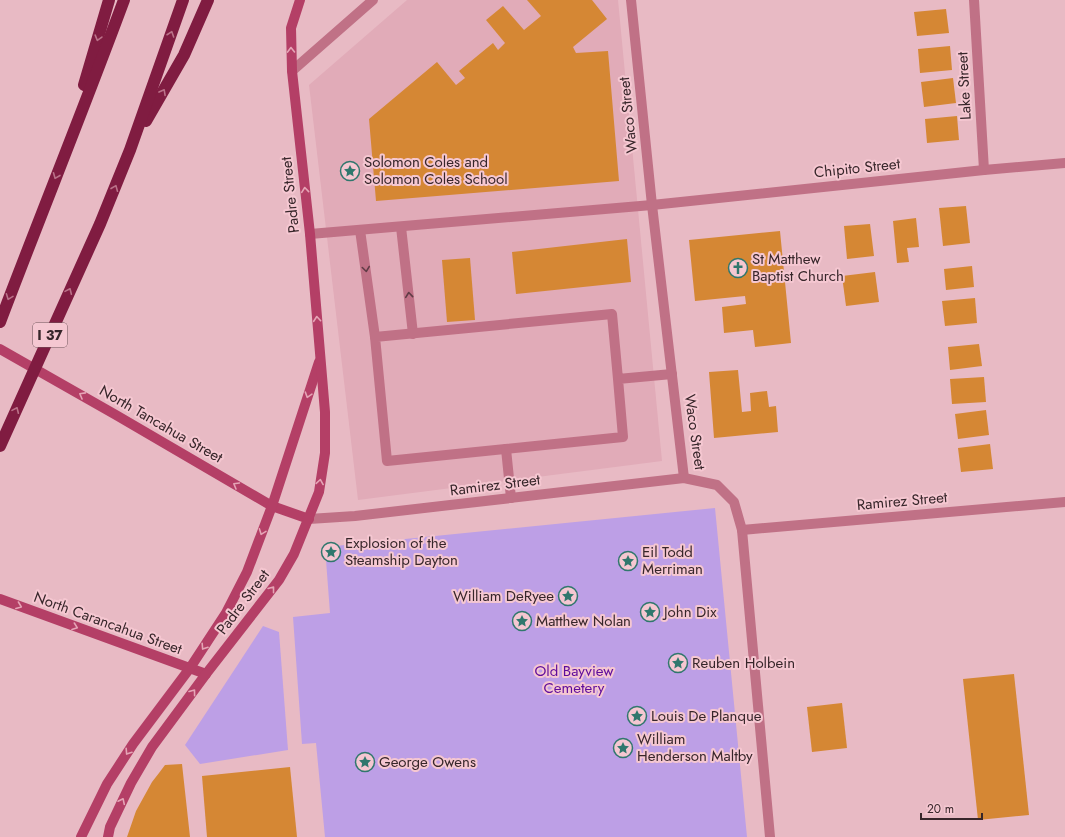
<svg xmlns="http://www.w3.org/2000/svg" width="1065" height="837" font-family="Jost,sans-serif">
<rect width="100%" height="100%" fill="#e8bac4"/>
<path fill="#e1abb8" d="M407,0h211l44,461 -304,39 -49,-415z"/>
<g fill="#bd9fe6">
<path d="M715,508l32,329h-422l-9,-94 -14,1 -9,-127 37,-4 -5,-66z"/>
<path d="M263,626l16,6 9,118 -88,14 -15,-19z"/>
</g>
<g fill="#d58734">
<path d="M527,0h65l15,19 -34,28 3,6 32,-2 11,130 -243,20 -7,-82 68,-57 19,23 9,-7 -6,-7 34,-28 5,7 7,-7 -19,-23 17,-14 21,24 17,-14z"/>
<path d="M946,9l3,24 -32,3 -3,-24z"/>
<path d="M950,46l2,24 -32,3 -2,-24z"/>
<path d="M953,78l3,25 -32,4 -3,-25z"/>
<path d="M957,116l2,24 -32,3 -2,-24z"/>
<path d="M966,206l4,37 -27,3 -4,-38z"/>
<path d="M916,218l3,29 -12,1 2,14 -12,1 -4,-42z"/>
<path d="M870,224l4,32 -27,3 -3,-33z"/>
<path d="M780,231l11,112 -36,4 -2,-17 -29,3 -2,-26 24,-3 -1,-8 -50,5 -6,-61z"/>
<path d="M627,239l4,43 -115,12 -4,-42z"/>
<path d="M470,258l5,62 -28,2 -5,-62z"/>
<path d="M972,266l2,21 -28,3 -2,-21z"/>
<path d="M875,272l4,30 -33,4 -4,-30z"/>
<path d="M975,298l2,25 -32,3 -3,-25z"/>
<path d="M979,344l3,22 -32,4 -2,-23z"/>
<path d="M738,370l4,42 9,-1 -1,-18 17,-2 2,16 7,-1 2,26 -64,6 -5,-66z"/>
<path d="M984,377l2,25 -34,2 -2,-25z"/>
<path d="M986,410l3,25 -31,4 -3,-25z"/>
<path d="M990,444l3,25 -32,3 -3,-24z"/>
<path d="M1014,674l15,141 -51,5 -15,-141z"/>
<path d="M842,703l5,45 -35,4 -5,-45z"/>
<path d="M182,764l8,73h-63l9,-26 16,-29 7,-9 6,-8z"/>
<path d="M290,767l7,70h-90l-5,-61z"/>
</g>
<g fill="none" stroke-linecap="round" stroke-linejoin="round">
<g stroke="#c07186" stroke-width="10">
<path d="M401,227l12,107"/>
<path d="M360,230l15,107"/>
<path d="M310,234l342,-29"/>
<path d="M618,379l5,58 -236,24 -12,-124 237,-23 6,65 54,-5"/>
<path d="M506,449l5,49"/>
</g>
<g stroke="#c07186" stroke-width="10">
<path d="M631,0l21,205 32,273"/>
<path d="M974,0l10,170"/>
<path d="M292,71l81,-71"/>
<path d="M652,205l332,-35 81,-7"/>
<path d="M309,519l46,-3 329,-38 33,7 17,17 8,28 28,307"/>
<path d="M742,530l323,-28"/>
</g>
<g stroke="#b43f66" stroke-width="10">
<path d="M0,349l116,66 156,91 37,13"/>
<path d="M0,599l206,75"/>
<path d="M81,837l26,-53 26,-40 57,-76 36,-55 21,-41 25,-66 47,-144"/>
<path d="M108,837l2,-10 21,-44 21,-36 54,-73 73,-94 15,-26 25,-62 6,-39v-41l-15,-178 -18,-163 -1,-43 9,-28"/>
</g>
<g stroke="#801c41" stroke-width="12">
<path d="M84,85l25,-85"/>
<path d="M146,121l38,-66 24,-55"/>
<path d="M0,322c41,-108 84,-214 124,-322"/>
<path d="M0,446l100,-222 30,-74 53,-150"/>
</g>
</g>
<defs><path id="oneway-chevron" d="M-2-3.5L2.5 0L-2 3.5" fill="none" stroke-width="1.6" stroke-linecap="round" stroke-linejoin="round"/></defs>
<g stroke="#ba7289">
<use href="#oneway-chevron" transform="translate(171 34) rotate(-71)"/>
<use href="#oneway-chevron" transform="translate(98 38) rotate(106)"/>
<use href="#oneway-chevron" transform="translate(163 92) rotate(-61)"/>
<use href="#oneway-chevron" transform="translate(56 176) rotate(112)"/>
<use href="#oneway-chevron" transform="translate(115 188) rotate(-68)"/>
<use href="#oneway-chevron" transform="translate(69 291) rotate(-66)"/>
<use href="#oneway-chevron" transform="translate(9 297) rotate(111)"/>
<use href="#oneway-chevron" transform="translate(16 410) rotate(-66)"/>
</g>
<g stroke="#e5a5b6">
<use href="#oneway-chevron" transform="translate(291 50) rotate(-91)"/>
<use href="#oneway-chevron" transform="translate(305 190) rotate(-96)"/>
<use href="#oneway-chevron" transform="translate(317 319) rotate(-95)"/>
<use href="#oneway-chevron" transform="translate(82 395) rotate(-151)"/>
<use href="#oneway-chevron" transform="translate(308 395) rotate(108)"/>
<use href="#oneway-chevron" transform="translate(320 482) rotate(-81)"/>
<use href="#oneway-chevron" transform="translate(236 485) rotate(-150)"/>
<use href="#oneway-chevron" transform="translate(262 532) rotate(111)"/>
<use href="#oneway-chevron" transform="translate(272 589) rotate(-52)"/>
<use href="#oneway-chevron" transform="translate(19 606) rotate(21)"/>
<use href="#oneway-chevron" transform="translate(75 627) rotate(20)"/>
<use href="#oneway-chevron" transform="translate(204 647) rotate(123)"/>
<use href="#oneway-chevron" transform="translate(193 692) rotate(-53)"/>
<use href="#oneway-chevron" transform="translate(128 752) rotate(123)"/>
<use href="#oneway-chevron" transform="translate(122 801) rotate(-64)"/>
</g>
<g stroke="#603c46">
<use href="#oneway-chevron" transform="translate(366 269) rotate(82)"/>
<use href="#oneway-chevron" transform="translate(409 295) rotate(-96)"/>
</g>
<defs>
<symbol id="sight-ring" viewBox="-11 -11 22 22"><circle r="9.5" fill="#f5c7d1" stroke="#30776d" stroke-width="1.5"/><path d="M0-6L1.8-2.2L6-1.7L2.9 1.2L3.7 5.4L0 3.3L-3.7 5.4L-2.9 1.2L-6-1.7L-1.8-2.2Z" fill="#30776d"/></symbol>
<symbol id="church-ring" viewBox="-11 -11 22 22"><circle r="9.5" fill="#f5c7d1" stroke="#30776d" stroke-width="1.5"/><path d="M-1.2-6h2.4v3.5h3.3v2.4h-3.3V6h-2.4V-.1h-3.3v-2.4h3.3Z" fill="#30776d"/></symbol>
</defs>
<g fill-rule="evenodd">
<use href="#sight-ring" x="339" y="160" width="22" height="22"/>
<use href="#church-ring" x="727" y="257" width="22" height="22"/>
<use href="#sight-ring" x="320" y="541" width="22" height="22"/>
<use href="#sight-ring" x="617" y="550" width="22" height="22"/>
<use href="#sight-ring" x="557" y="585" width="22" height="22"/>
<use href="#sight-ring" x="639" y="601" width="22" height="22"/>
<use href="#sight-ring" x="511" y="610" width="22" height="22"/>
<use href="#sight-ring" x="667" y="652" width="22" height="22"/>
<use href="#sight-ring" x="626" y="705" width="22" height="22"/>
<use href="#sight-ring" x="612" y="737" width="22" height="22"/>
<use href="#sight-ring" x="354" y="751" width="22" height="22"/>
</g>
<g text-anchor="middle" dominant-baseline="central" stroke-width="4" stroke-linejoin="round" paint-order="stroke">
<rect fill="#f5c7d1" stroke="#70565c" stroke-width="1" x="33" y="323" width="34" height="24" rx="3"/>
<g font-size="14" font-weight="bold" fill="#37262a">
<text x="50" y="335">I 37</text>
</g>
<g font-size="15" fill="#37262a" stroke="#f5c7d1">
<text transform="translate(964 86) rotate(-93)">Lake Street</text>
<text transform="translate(628 115) rotate(-96)">Waco Street</text>
<text transform="translate(857 168) rotate(-6)">Chipito Street</text>
<text transform="translate(290 195) rotate(-96)">Padre Street</text>
<text transform="translate(161 424) rotate(30)">North Tancahua Street</text>
<text transform="translate(695 432) rotate(82)">Waco Street</text>
<text transform="translate(495 485) rotate(-7)">Ramirez Street</text>
<text transform="translate(902 501) rotate(-5)">Ramirez Street</text>
<text transform="translate(243 602) rotate(-53)">Padre Street</text>
<text transform="translate(108 623) rotate(20)">North Carancahua Street</text>
</g>
<g font-size="15" fill="#37262a" stroke="#f5c7d1" text-anchor="start">
<text x="364" y="162">Solomon Coles and<tspan x="364" dy="17">Solomon Coles School</tspan></text>
<text x="752" y="259">St Matthew<tspan x="752" dy="17">Baptist Church</tspan></text>
<text x="345" y="543">Explosion of the<tspan x="345" dy="17">Steamship Dayton</tspan></text>
<text x="642" y="552">Eil Todd<tspan x="642" dy="17">Merriman</tspan></text>
<text x="554" y="596" text-anchor="end">William DeRyee</text>
<text x="664" y="612">John Dix</text>
<text x="536" y="621">Matthew Nolan</text>
<text x="692" y="663">Reuben Holbein</text>
<text x="651" y="716">Louis De Planque</text>
<text x="637" y="739">William<tspan x="637" dy="17">Henderson Maltby</tspan></text>
<text x="379" y="762">George Owens</text>
</g>
<g font-size="15" fill="#5f0c9b" stroke="#f5c7d1">
<text x="574" y="671">Old Bayview<tspan x="574" dy="17">Cemetery</tspan></text>
</g>
</g>
<path d="M921 813v6h61v-6" fill="none" stroke="#37262a" stroke-width="2"/>
<text x="927" y="813" font-size="12" fill="#37262a" stroke="#f5c7d1" stroke-width="3" paint-order="stroke">20 m</text>
</svg>
